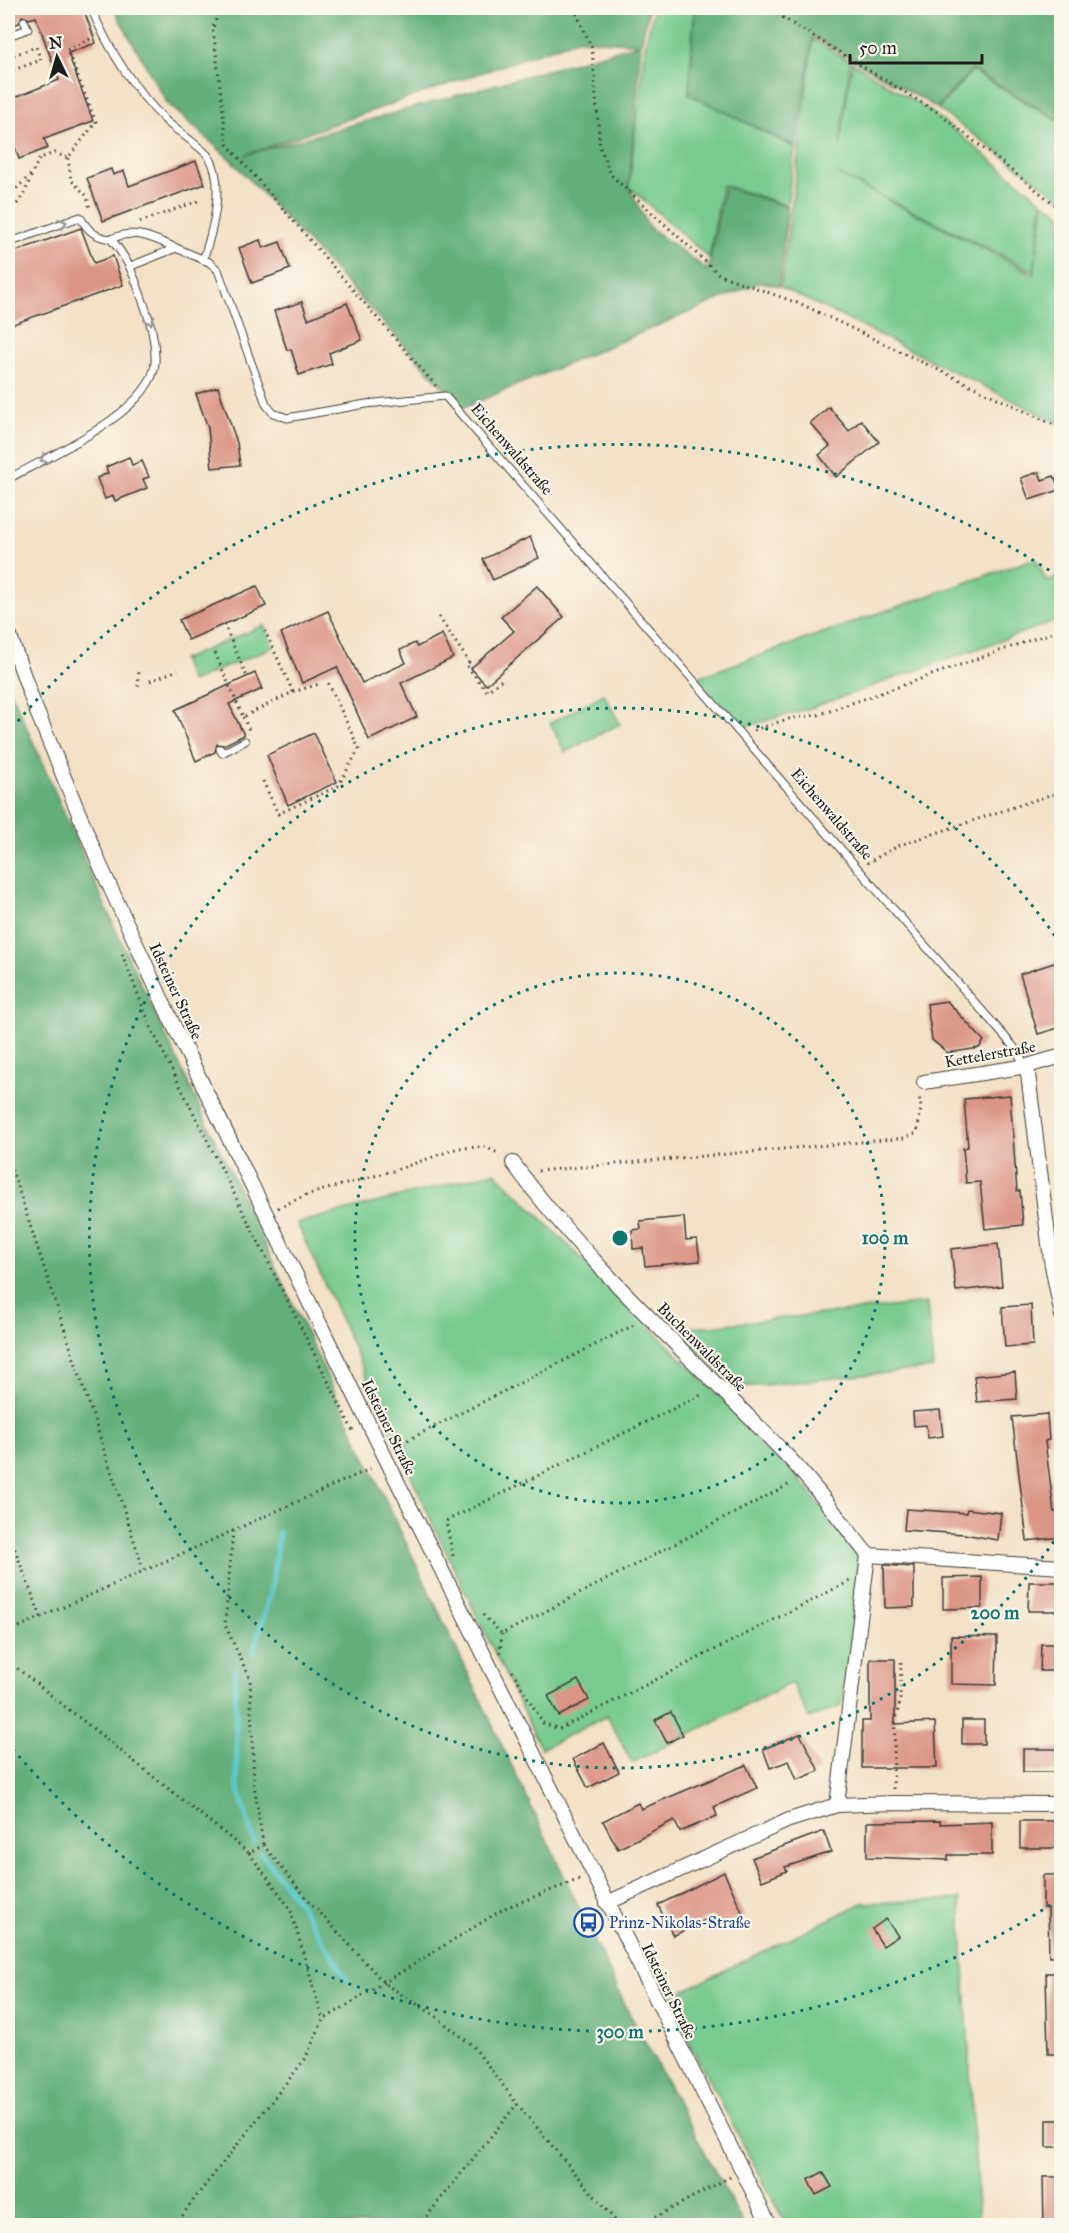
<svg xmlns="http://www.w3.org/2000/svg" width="1069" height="2233" font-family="'IM FELL Great Primer',serif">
<rect width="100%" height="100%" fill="#fbf7ec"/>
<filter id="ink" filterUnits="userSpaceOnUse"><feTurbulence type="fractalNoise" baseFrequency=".0167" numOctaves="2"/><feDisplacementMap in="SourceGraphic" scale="12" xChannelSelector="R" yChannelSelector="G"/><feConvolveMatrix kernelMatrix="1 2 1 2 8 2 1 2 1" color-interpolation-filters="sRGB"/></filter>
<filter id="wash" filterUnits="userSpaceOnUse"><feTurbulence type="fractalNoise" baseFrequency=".008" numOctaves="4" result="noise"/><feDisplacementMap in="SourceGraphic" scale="24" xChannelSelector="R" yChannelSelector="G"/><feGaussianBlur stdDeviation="1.35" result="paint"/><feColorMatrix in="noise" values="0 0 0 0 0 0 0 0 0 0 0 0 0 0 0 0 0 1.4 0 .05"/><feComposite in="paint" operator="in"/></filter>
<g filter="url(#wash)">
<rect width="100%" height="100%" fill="#f2e1c4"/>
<g fill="#78cb8e" stroke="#4a7455" stroke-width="1.5">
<path d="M654,8h40l-5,86 106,54 -8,57 -65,-20 -13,73 -80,-71 16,-142z"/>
<path d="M813,39l37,22 -10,85 12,-84 81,51 109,88 -8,70 -197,-97 197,100 10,-72 17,12v210l-280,-137z"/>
<path d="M972,71l89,52v75l-123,-89z"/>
<path d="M1036,558l10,23 15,-6v44l-253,90 -65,18 -48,-49z"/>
<path d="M264,625l9,22 -82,35 -9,-22z"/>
<path d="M604,694l16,30 -55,28 -15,-29z"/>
<path d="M495,1172l295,295 72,93 -20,146 -33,12 -18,-35 -159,80 -25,-47 -66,33 -104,-216 -140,-310z"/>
<path d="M927,1303l6,65 -199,20 -56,-59z"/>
<path d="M960,1899l19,326h-193l-120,-226 196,-96z"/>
</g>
<g fill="#62af79" stroke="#3f664a" stroke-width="1.5" fill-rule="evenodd">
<path d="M113,8h536l-8,36 -12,143 20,40 59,43 16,-84 64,21 -9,79 -18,-4 -298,126 -232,-248 -64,-57zM579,39l60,5 -394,111z"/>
<path d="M695,8h366v113l-89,-51 -35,38 -124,-72 -17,111 -107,-53z"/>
<path d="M8,685l111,252 508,1072 117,216h-736z"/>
</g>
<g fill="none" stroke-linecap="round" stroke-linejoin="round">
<g stroke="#5ccad1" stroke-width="5">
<path d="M253,1654l18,-63 8,-59"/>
<path d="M235,1671l2,113 17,58"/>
<path d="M261,1853l36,47 50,79"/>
</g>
</g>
<g id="blocks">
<g fill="#da9585">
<path d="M8,8h75l13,35 -28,10 25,68 -49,18 4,9 -29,11 -11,-32v-27l51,-20 -23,-63 -7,2 -7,-3 -3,7 -11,4z"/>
<path d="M196,161l9,23 -102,37 -16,-43 24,-9 2,6 11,-4 5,15z"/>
<path d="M81,228l13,35 19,-7 10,29 -115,41v-72z"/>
<path d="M260,240l3,8 17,-6 10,27 -38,14 -13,-35z"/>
<path d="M302,302l6,17 39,-16 15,37 -33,13 3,11 -33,11 -8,-26 -4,1 -13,-39z"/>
<path d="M218,387l19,56 3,22 -28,3 -4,-40 -12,-34z"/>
<path d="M829,407l20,24 12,-11 18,22 -43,35 -17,-22 11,-9 -20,-23z"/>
<path d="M129,457l3,8 10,-4 7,16 -6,2 4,9 -32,13 -2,-5 -8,3 -8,-21 11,-5 -2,-6z"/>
<path d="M1039,472l3,8 12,-4 6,14 -31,10 -8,-22z"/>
<path d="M530,537l9,21 -46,22 -10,-21z"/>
<path d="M257,586l9,20 -78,34 -9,-20z"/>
<path d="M537,586l27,31 -78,68 -15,-17 43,-37 -13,-14z"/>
<path d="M328,611l34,72 44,-20 -6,-13 15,-7 2,4 25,-13 11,24 -52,25 16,34 -48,23 -32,-73 -35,16 -21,-50z"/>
<path d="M255,673l7,16 -33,15 15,31 -20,10 -7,-1 -2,8 -19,9 -21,-51z"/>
<path d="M314,733l23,49 -49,23 -21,-50z"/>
<path d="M1057,962l5,16v49l-24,7 -18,-60z"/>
<path d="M947,1001l37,40 -5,7 -31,5 -16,-13 -5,-36z"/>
<path d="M1010,1095l7,96h3l3,34 -38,4 -5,-47 -14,1 -3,-35 5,-1 -4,-48z"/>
<path d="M684,1217l2,23 11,-1 3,22 -55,5 -2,-18 -10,1 -1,-19 9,-1 -1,-8z"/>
<path d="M998,1244l4,42 -46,5 -5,-42z"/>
<path d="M1031,1305l2,40 -28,2 -3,-40z"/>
<path d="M1015,1372l2,27 -40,3 -3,-26z"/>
<path d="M940,1410l3,26 -15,2 -2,-13 -12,1 -1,-14z"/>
<path d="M1047,1414l2,26 -4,1 9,71h5l3,25 -35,4 -15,-124z"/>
<path d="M906,1509l60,4 1,-4 34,4 -3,27 -34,-6 -60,-4z"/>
<path d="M884,1565l30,2v40l-29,1z"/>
<path d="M982,1577v31l-39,1v-31z"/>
<path d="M1029,1582h33v29h-34z"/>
<path d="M951,1636l46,1 -1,48 -45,-1z"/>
<path d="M1041,1644h21v27h-22z"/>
<path d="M870,1659h25v65l40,-2 2,46h-75v-47h8z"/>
<path d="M578,1680l11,20 -30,16 -11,-20z"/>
<path d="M671,1712l12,23 -16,8 -12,-23z"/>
<rect x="962" y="1720" width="22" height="24"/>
<path d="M800,1734l19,37 -22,9 -8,-19 -19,7 -7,-19z"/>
<path d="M604,1743l15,29 -31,16 -15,-29z"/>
<rect x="1023" y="1749" width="37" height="23"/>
<path d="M746,1765l11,23 -43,19 3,9 -37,16 -6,-12 -56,29 -15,-28 35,-18 3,6z"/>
<path d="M940,1821v3l52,-2v33h-44v5l-81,-3v-35z"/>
<rect x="1020" y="1821" width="40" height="27"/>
<path d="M824,1831l7,21 -46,15 2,4 -25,10 -10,-23z"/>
<path d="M724,1872l20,44 -28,12 -5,-11 -38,19 -15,-31z"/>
<path d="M1043,1875h19v82h-13l-1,-49h-5z"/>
<path d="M886,1919l12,17 -15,10 -11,-17z"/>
<path d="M1046,1973h16v81h-14z"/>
<rect x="1047" y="2120" width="15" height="27"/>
<path d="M823,2172l9,15 -16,8 -8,-15z"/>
<path d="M1043,2177h19v49h-18z"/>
</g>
</g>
</g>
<g filter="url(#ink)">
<use href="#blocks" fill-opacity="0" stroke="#3c3a35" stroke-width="1.5"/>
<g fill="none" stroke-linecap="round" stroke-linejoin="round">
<defs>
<g id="lane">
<path d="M91,8c18,42 43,82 76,114 8,7 39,29 42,35 17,26 3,76 -6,103"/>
<path d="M8,36l20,-7 -4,-8"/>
<path d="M111,239c24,-11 42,-1 65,9"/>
<path d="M8,243l72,-26c8,14 15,20 31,22 20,24 23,38 33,65 7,19 12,39 11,59 -3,49 -108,94 -147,116"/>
<path d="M131,266l45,-18 33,14 9,8 48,134 7,9 14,5 79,-14 79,-8 568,650 13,20"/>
<path d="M220,749l2,4 23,-12"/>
</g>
<g id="street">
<path d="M8,631l25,71 67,163 72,157 215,439 383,765"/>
<path d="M1027,1066l24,194 11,56"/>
<path d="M924,1082l103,-16 35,-10"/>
<path d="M513,1163c80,109 184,198 277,296 28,30 52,64 78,96l194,12"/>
<path d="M837,1805l31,-250"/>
<path d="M607,1903l182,-83 48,-15 56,-2 169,1"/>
</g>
</defs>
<use href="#lane" stroke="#3c3a35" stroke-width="9"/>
<use href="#street" stroke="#3c3a35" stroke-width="16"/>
<g stroke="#3c3a35" stroke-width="3" stroke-dasharray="1.5 4.5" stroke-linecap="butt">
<path d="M220,8l-7,20 14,116 209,242"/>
<path d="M574,8l18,40 8,99 11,28 109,100 83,30 259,124"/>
<path d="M767,8l170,104 125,98"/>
<path d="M8,57l28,-10 5,13 -33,12"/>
<path d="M8,85l6,17"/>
<path d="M68,158l3,22 16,16 3,13"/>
<path d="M8,197l24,-24 8,-15 15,-5 13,5 28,-36 -29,-72 25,-12"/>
<path d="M8,212c14,-10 18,-22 24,-38"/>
<path d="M140,222l61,-22"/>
<path d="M439,617l30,45 -3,3 21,26 16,-12"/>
<path d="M224,624l23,53"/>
<path d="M215,653l28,64 50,-25 -28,-61"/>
<path d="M150,681l28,-11"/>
<path d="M138,686l1,-17"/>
<path d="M293,692l26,-8"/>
<path d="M243,717l6,13"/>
<path d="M754,730l34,-11 30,-4 244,-86"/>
<path d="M263,781l15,33 60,-28 21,-37 -32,-69"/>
<path d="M867,863l33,-18 162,-54"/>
<path d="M122,954l31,78 200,399"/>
<path d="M8,1158l136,413"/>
<path d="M538,1171l367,-33 12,-6 4,-24 -2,-13"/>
<path d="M278,1208l28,-13 90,-25 62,-22 27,-1 15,7"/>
<path d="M400,1449l4,-7 232,-118"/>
<path d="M233,1531l-8,94 25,54 4,105 9,61"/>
<path d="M8,1532l33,85"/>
<path d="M453,1556l-7,-35 257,-127"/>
<path d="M483,1615l19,19 290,-151"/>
<path d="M8,1632l364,-164"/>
<path d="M500,1653l2,-19"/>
<path d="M8,1661l241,192 14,-8 42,51 80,88 48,30 40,32 44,58 103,122"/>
<path d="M512,1671l31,52 16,6 291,-148"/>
<path d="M893,1789l2,-67 5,-19 1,-43"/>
<path d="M249,1853l41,55 33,112"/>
<path d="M176,2226l12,-19 117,-148 18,-39 182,-112 75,-29"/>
<path d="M419,2226l98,-122"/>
<path d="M639,2226l91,-49"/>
</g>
<use href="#lane" stroke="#fff" stroke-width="7"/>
<use href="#street" stroke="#fff" stroke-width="14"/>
</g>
<defs><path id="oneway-chevron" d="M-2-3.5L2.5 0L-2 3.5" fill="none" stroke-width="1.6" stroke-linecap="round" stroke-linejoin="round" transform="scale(1.5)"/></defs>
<g stroke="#999">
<use href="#oneway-chevron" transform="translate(63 223) rotate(-19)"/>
<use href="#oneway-chevron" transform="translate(150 321) rotate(73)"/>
<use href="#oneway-chevron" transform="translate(44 459) rotate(150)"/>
</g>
</g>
<g fill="none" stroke="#0f766e" stroke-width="3" stroke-dasharray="3 6">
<circle cx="620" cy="1238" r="265"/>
<path d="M1059 1534A530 530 0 1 1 1059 942"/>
<path d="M1058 1900A794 794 0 0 1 12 1748M12 728A794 794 0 0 1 1058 576"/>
</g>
<defs>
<symbol id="bus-ring" viewBox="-11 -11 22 22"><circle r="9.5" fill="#fbf7ec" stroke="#1a4fb4" stroke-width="1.5"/><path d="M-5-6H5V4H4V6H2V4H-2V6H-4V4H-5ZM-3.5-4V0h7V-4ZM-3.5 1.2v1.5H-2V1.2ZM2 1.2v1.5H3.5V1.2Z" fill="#1a4fb4"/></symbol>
</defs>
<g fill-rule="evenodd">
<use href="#bus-ring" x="572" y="1906" width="33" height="33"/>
</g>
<g text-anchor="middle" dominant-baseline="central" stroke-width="4.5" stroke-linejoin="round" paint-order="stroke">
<g font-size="16" fill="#1c1c1c" stroke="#fbf7ec">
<text transform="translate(512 449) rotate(49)">Eichenwaldstraße</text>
<text transform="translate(832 814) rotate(49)">Eichenwaldstraße</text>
<text transform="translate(176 991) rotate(65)">Idsteiner Straße</text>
<text transform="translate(990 1054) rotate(-10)">Kettelerstraße</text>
<text transform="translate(702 1347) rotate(45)">Buchenwaldstraße</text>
<text transform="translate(389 1427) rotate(64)">Idsteiner Straße</text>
<text transform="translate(669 1991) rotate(64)">Idsteiner Straße</text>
</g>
<g font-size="16" fill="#164399" stroke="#fbf7ec" text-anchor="start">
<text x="609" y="1922">Prinz-Nikolas-Straße</text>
</g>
</g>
<circle cx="620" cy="1238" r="9" fill="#0f766e" stroke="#fbf7ec" stroke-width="3"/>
<g font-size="18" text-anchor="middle" font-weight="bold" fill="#0f766e" stroke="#fbf7ec" stroke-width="4.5" stroke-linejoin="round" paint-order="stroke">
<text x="885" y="1244">100 m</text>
<text x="995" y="1619">200 m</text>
<text x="620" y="2038">300 m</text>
</g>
<rect width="1069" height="2233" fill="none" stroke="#fbf7ec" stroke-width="30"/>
<g transform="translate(57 57) rotate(355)" stroke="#fbf7ec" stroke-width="4.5" paint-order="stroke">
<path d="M0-4.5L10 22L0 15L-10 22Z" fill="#1c1c1c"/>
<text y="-9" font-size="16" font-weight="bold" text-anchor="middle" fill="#1c1c1c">N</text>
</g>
<path d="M850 54v9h132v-9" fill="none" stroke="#1c1c1c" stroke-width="3"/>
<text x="859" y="54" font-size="18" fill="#1c1c1c" stroke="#fbf7ec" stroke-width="4.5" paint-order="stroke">50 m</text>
</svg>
